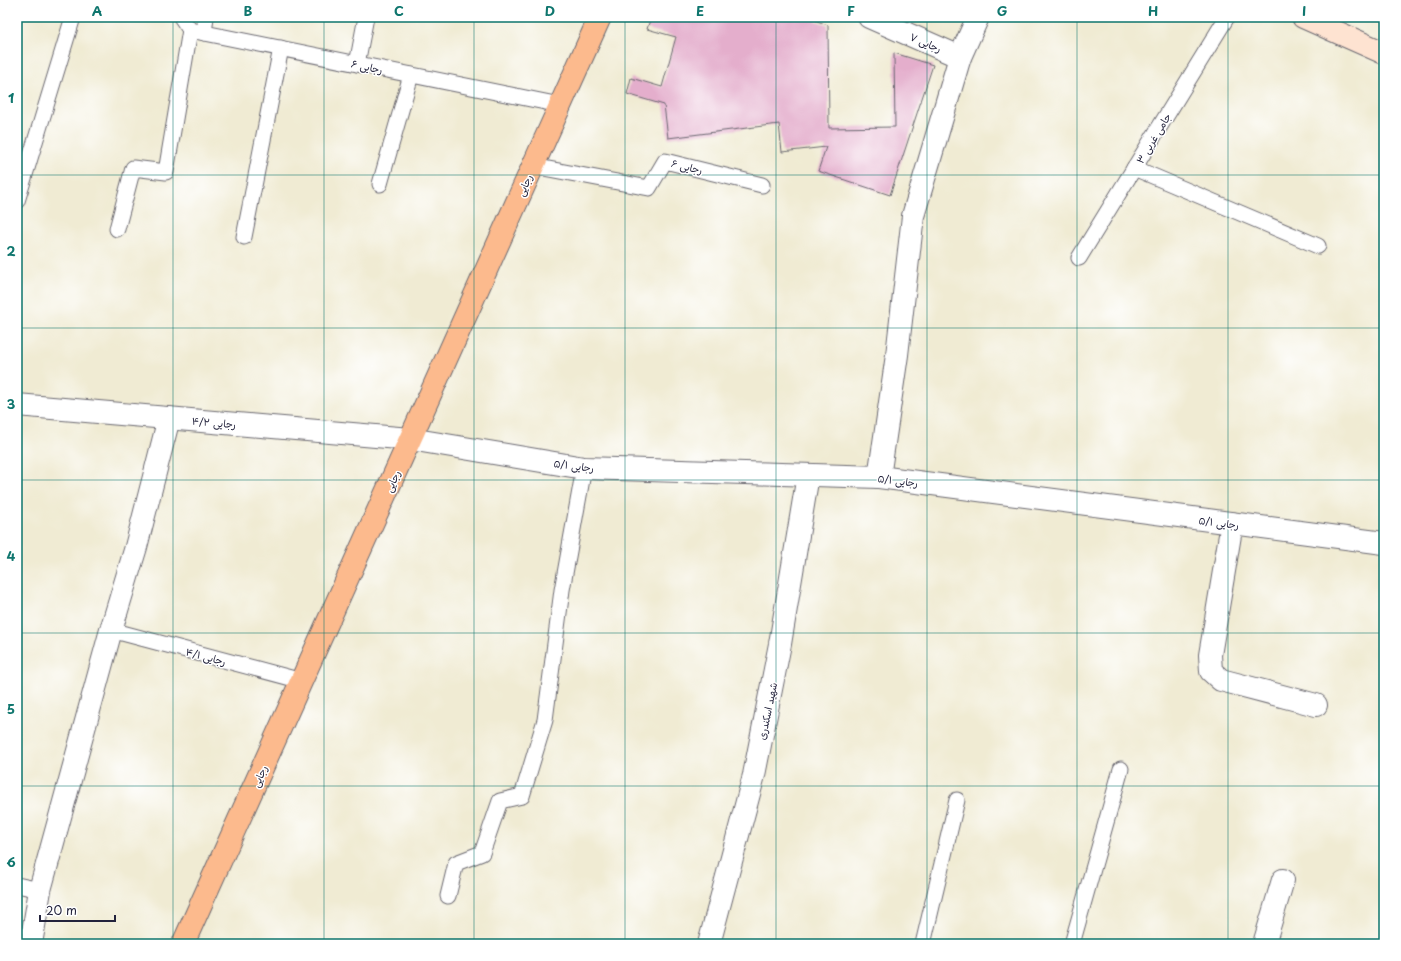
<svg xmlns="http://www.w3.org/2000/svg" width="1401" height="961" font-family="'Playpen Sans','Playpen Sans Arabic',sans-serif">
<rect width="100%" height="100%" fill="#fff"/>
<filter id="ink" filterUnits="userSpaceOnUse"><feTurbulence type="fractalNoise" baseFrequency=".025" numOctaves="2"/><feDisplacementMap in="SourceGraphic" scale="8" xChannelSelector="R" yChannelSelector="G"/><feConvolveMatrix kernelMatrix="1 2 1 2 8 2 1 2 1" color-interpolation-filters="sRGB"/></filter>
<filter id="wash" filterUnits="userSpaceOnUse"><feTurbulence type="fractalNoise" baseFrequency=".012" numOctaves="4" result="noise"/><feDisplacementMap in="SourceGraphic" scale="16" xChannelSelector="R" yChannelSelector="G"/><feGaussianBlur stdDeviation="0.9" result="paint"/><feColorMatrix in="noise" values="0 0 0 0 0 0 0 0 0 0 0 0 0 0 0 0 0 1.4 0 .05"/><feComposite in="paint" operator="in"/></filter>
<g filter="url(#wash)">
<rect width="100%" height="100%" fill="#f0ebd3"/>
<g id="blocks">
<path fill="#e4aecc" d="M651,17h155l22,8 1,103 66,-1 -1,-74 39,12 -43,130 -72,-24 8,-24 -44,5 -3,-28 -111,14 -4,-33 -37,-11 4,-16 31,9 14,-50 -29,-8z"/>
</g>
</g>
<g filter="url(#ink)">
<use href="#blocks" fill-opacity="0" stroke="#6a6870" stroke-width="1"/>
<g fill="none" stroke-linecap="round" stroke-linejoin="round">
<defs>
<g id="lane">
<path d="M181,17l9,13 370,75"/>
<path d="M204,33l2,-16"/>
<path d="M357,64l9,-47"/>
<path d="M533,166l116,22 16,-27 97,24"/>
<path d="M1134,168l184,78"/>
<path d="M380,184l31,-109"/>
<path d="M17,201l56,-184"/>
<path d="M117,229l16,-61 33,4 24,-142"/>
<path d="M244,237l37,-189"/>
<path d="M1079,258l148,-241"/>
<path d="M111,630l191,51"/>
<path d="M17,885l23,5"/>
<path d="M448,896l8,-33 26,-10 18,-52 22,-5 23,-76 17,-130 22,-122"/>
<path d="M923,944l34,-144"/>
<path d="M1072,944l49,-175"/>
</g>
<g id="street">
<path d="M869,17l91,40"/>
<path d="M17,405l393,34 174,29 295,9 505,66"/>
<path d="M879,477l18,-122 16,-139 47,-159 18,-40"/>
<path d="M1232,523l-22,132 1,16 10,9 95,25"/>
<path d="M31,944l9,-54 71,-260 25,-83 33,-129"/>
<path d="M709,944l45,-169 26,-131 28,-169"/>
<path d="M1264,944l19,-64"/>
</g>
<path id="secondary" d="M1303,17l81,36"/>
<path id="primary" d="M183,944l417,-927"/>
</defs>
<use href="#lane" stroke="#6a6870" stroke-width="17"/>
<use href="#street" stroke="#6a6870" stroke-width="24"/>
<use href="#secondary" stroke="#6a6870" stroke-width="24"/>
<use href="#primary" stroke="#6a6870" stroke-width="24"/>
<use href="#lane" stroke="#fff" stroke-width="15"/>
<use href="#street" stroke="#fff" stroke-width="22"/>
<use href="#secondary" stroke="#fee3d1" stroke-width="22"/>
<use href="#primary" stroke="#fcba8d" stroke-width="22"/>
</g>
</g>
<path fill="none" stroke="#0f766e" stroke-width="1" stroke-opacity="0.55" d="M173,17v927M324,17v927M474,17v927M625,17v927M776,17v927M927,17v927M1077,17v927M1228,17v927M17,175h1367M17,328h1367M17,480h1367M17,633h1367M17,786h1367"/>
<g text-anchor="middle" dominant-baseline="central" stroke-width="3" stroke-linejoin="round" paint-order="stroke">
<g font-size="10" fill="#22223b" stroke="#fff">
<text transform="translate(926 42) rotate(24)">رجایی ۷</text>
<text transform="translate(367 66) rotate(12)">رجایی ۶</text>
<text transform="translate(1153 138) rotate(-59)">جامی غربی ۳</text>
<text transform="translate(687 166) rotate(14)">رجایی ۶</text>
<text transform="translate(524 185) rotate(-66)">رجایی</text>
<text transform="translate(214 422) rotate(5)">رجایی ۴/۲</text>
<text transform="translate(574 465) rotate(7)">رجایی ۵/۱</text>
<text transform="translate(898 480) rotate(7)">رجایی ۵/۱</text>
<text transform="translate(392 481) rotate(-66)">رجایی</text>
<text transform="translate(1219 522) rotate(7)">رجایی ۵/۱</text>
<text transform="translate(206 656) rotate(15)">رجایی ۴/۱</text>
<text transform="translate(767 711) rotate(-78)">شهید اسکندری</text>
<text transform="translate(259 776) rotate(-66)">رجایی</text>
</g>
</g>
<rect width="1401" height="961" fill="none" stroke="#fff" stroke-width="44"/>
<path d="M40 915v6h75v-6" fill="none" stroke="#22223b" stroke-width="2"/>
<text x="46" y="915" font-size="12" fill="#22223b" stroke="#ffffff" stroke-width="3" paint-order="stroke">20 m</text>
<rect x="22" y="22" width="1357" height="917" fill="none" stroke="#0f766e" stroke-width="1.5"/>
<g font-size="13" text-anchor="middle" font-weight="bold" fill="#0f766e">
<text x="97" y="16">A</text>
<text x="248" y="16">B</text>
<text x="399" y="16">C</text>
<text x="550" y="16">D</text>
<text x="700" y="16">E</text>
<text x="851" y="16">F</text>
<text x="1002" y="16">G</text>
<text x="1153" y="16">H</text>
<text x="1304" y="16">I</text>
<text x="11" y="103">1</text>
<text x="11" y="256">2</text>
<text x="11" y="409">3</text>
<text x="11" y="561">4</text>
<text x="11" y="714">5</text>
<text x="11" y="867">6</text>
</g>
</svg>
